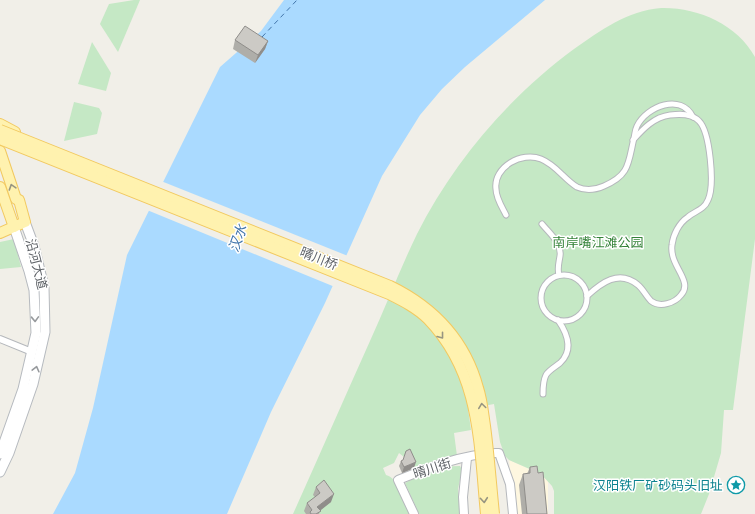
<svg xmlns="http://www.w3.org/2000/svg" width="755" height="514" font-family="'Noto Sans','Noto Sans SC',sans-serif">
<rect width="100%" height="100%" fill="#f1efe8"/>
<path fill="#fef7e0" d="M509,460l25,11 11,7 3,4v32h-33z"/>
<g fill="#c5e8c5">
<path d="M134,0h6l-22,52 -18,-28 9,-20z"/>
<path d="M661,8c36,-1 76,16 94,49v182l-22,171h-9l-3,43 -12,41 -8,20h-147v-23l-2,-5 -11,-12 -32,-14 -4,-4 -5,-14 -6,-38 -26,5 3,21 -17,3 3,23 -43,13 -6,-14 -4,2 -5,-4 -5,10 -11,5 3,7c13,3 19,27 24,39h-117c26,-58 51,-115 77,-173 16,-35 30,-72 47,-107 37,-73 92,-137 157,-185 27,-19 53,-38 87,-41z"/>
<path d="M92,42l19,31 -5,18 -28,-7z"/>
<path d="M74,102l25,6 3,5 -5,21 -33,7z"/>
<path d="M14,239l7,28 -21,2v-27z"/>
<path d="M460,466l2,4 -4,19 2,25h-41l-14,-31c17,-9 35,-17 55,-17z"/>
</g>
<path fill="#aadaff" d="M284,0h261l-80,67 -23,22 -22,26 -38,61 -57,127 -54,109 -44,102h-174l22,-41 18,-65 34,-153 93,-188 41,-36z"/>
<path fill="#f1efe8" d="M161,181l187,75 -13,31 -188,-77z"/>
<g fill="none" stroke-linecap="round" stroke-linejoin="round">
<path stroke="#4174aa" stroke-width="1" stroke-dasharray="5 4" stroke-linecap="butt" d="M262,37l35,-37"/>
<defs>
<g id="pedestrian">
<path d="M506,215c-4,-8 -10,-17 -10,-26 -3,-22 26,-38 45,-30 15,6 23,20 36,28 9,4 18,3 27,-1 26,-11 24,-23 30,-48 1,-4 1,-8 3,-12 10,-20 44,-33 56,-9"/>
<path d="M542,224c8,10 20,19 18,32 -1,7 -3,12 -1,19"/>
<circle cx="564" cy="298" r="23"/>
<path d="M587,296c14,-13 32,-27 51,-11 5,4 8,11 13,16 9,7 24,2 30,-6 13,-14 -12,-29 -9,-50 1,-10 7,-22 16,-28 7,-6 16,-7 20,-17 7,-15 2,-68 -9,-79 -7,-8 -20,-7 -29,-6 -16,2 -27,14 -37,25"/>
<path d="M543,394c0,-6 0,-13 3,-19 3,-5 9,-8 14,-12 14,-13 7,-30 -2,-43"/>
</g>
<path id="minor" d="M0,339l32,13"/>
<g id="tertiary">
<path d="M414,514l-16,-34c30,-12 65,-26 98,-27h3l11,31 3,30"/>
<path d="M464,514l-1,-17 4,-39"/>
</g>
<g id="secondary">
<path d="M0,454l23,-65 13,-56 -2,-43 -5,-19 -15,-44"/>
<path d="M0,472l9,-19 24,-69 12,-52 -1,-45 -10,-41 -9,-24"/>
</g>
<g id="primary">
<path d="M0,124l15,8"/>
<path d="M0,151l16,48 3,1 6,22 -25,11"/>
<path d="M0,187l14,40"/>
</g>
</defs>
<use href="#pedestrian" stroke="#b5b8bc" stroke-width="7"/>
<use href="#minor" stroke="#b5b8bc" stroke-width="8"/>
<use href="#tertiary" stroke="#b5b8bc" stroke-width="10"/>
<use href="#secondary" stroke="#b6babf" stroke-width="11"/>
<use href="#primary" stroke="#f2c960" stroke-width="12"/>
<use href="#pedestrian" stroke="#fff" stroke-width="5"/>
<use href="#minor" stroke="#fff" stroke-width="6"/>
<use href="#tertiary" stroke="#fff" stroke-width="8"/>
<use href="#secondary" stroke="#fff" stroke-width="9"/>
<use href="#primary" stroke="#fff2af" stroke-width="10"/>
<defs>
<g id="primary-bridge">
<path d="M0,130l390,156c43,21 75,54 88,102 4,12 5,25 7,38 4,30 6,59 9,88"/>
<path d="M0,139l389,155c14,7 28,14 39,25 53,55 51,124 58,195"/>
</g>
</defs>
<use href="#primary-bridge" stroke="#f2c960" stroke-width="12" stroke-linecap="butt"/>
<use href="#primary-bridge" stroke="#fff2af" stroke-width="10"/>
</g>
<g fill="#afaea9">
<path d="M235,40l33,1 -3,8 -10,14 -22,-14z"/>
<path d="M401,461l13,7 -12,5 -3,-7z"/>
<path d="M530,467l8,6 9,41h-25l-3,-29 4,-11h4z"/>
<path d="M316,487l15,15 -11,8 -1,4h-13l-2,-3 3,-8 8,-6 -2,-2z"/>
</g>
<g fill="#8f8d8a">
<path d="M268,41l-3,8 -10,14 3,-8z"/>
<path d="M416,462l-2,6 -12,5 2,-6z"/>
<path d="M334,494l-3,8 -15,12 1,-7z"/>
</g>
<g fill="#cccac5" stroke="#8f8d8a">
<path d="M245,26l23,15 -10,14 -23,-15z"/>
<path d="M410,449l6,13 -12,5 -3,-6 2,-1 3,-9z"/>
<path d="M537,466l1,7 5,-1 4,42h-20l-4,-40 7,-1v-6z"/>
<path d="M324,480l10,14 -17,13 4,4 -5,3h-5l-1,-2 2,-2 -5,-7 13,-10 -4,-6z"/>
</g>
<defs><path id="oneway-chevron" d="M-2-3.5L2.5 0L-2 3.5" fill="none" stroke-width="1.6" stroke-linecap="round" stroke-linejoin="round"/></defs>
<g stroke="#979581">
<use href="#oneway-chevron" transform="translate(12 187) rotate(-108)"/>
<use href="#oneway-chevron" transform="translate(441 336) rotate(52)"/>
<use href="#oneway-chevron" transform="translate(482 406) rotate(-98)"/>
<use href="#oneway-chevron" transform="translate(484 500) rotate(85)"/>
</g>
<g stroke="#979a9d">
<use href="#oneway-chevron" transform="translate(35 319) rotate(88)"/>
<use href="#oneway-chevron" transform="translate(36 369) rotate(-76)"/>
</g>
<defs>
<symbol id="sight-ring" viewBox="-11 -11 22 22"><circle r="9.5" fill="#fff" stroke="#0f9aa8" stroke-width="1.5"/><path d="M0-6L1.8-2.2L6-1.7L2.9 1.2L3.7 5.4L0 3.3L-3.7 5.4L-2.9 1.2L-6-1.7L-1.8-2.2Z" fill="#0f9aa8"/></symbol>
</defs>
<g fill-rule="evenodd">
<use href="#sight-ring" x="726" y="475" width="20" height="20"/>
</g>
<g text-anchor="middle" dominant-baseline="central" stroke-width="3" stroke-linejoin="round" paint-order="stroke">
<g font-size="13" fill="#348238" stroke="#fff">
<text x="598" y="242">南岸嘴江滩公园</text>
</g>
<g font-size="13" fill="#5f6368" stroke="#fff">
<text transform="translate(319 258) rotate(22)">晴川桥</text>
<text transform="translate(37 264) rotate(76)">沿河大道</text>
<text transform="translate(432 468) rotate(-18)">晴川街</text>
</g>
<g font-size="13" fill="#0d838f" stroke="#fff" text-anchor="end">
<text x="723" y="485">汉阳铁厂矿砂码头旧址</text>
</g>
<g font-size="14" font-style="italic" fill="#4174aa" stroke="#fff">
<text transform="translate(237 238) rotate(-70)">汉水</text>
</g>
</g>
</svg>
